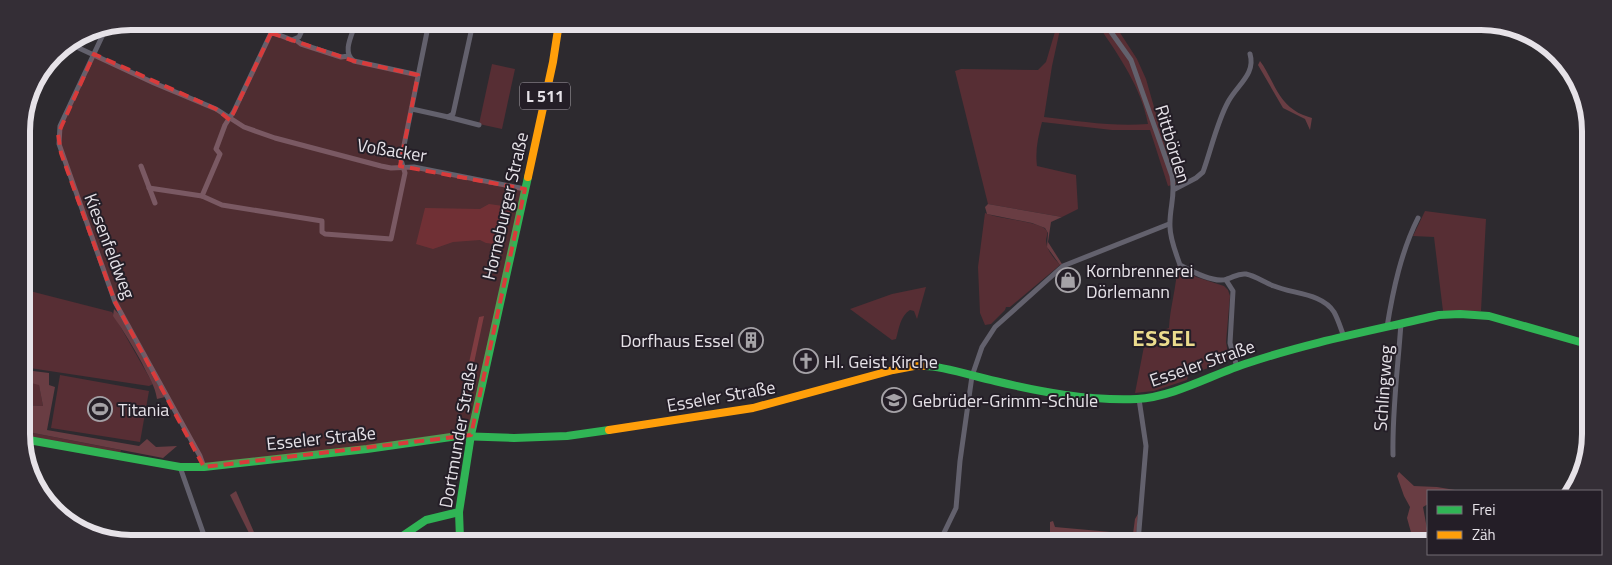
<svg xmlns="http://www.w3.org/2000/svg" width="1612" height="565" font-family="'Titillium Web',sans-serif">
<rect width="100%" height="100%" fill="#2d2a2f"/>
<g fill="#572e34">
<path d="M1057,25h4l-9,41 -8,51c34,4 70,10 104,7 -7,-37 -29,-68 -50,-99h17l22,34 9,20 30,105 -8,2 -18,-56h-38l-70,-8c-4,15 -7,29 -5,44l39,9 2,34 -16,8 -74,-13 -33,-133 6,-2 77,1 8,-8z"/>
<path d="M492,64l23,5 -13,60 -23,-5z"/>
<path d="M505,193l6,2 2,8 -10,42 -17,-2 -6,-3 -27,2 -20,7 -17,-5 9,-36 55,1 9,-5 14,2z"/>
<path d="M1425,211l61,8 -5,92h-38l-9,-74 -21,-1z"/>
<path d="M985,213c12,6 55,8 61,17 3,3 0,7 0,11 1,10 8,17 14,24l-50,42h-4l-1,3 -14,14 -6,1 -5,-12 -2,-46z"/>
<path d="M1177,265l19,12 28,9 4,4 2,6 -4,46 3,17c-13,8 -28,10 -41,17l-1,4 -33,11 -19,2 11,-57 23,-8c1,-22 8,-41 8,-63z"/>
<path d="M926,287l-9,32 -3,-8 -4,-1c-10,6 -11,19 -14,29l-4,1 -42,-31 42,-15z"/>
<path d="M22,289l90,23 41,72 -4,2 -126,-19z"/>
<path d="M23,371h2l2,11 12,2 4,22 -20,-1z"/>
<path d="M60,375l89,16 -9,51 -89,-14z"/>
<path d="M23,431l98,19 -1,3 -97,-17z"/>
</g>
<g fill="#693d43">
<path d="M1260,61c12,16 17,38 34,49 5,4 12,6 18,8l-2,12 -5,-11 -22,-11 -25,-43z"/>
<path d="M988,204l74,13 -11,5 -3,20 14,22 -2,1 -13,-18 1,-14 -3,-5 -13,-5 -45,-9 -2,-7z"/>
<path d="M114,309l5,5 46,83 -8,2c-2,-14 -9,-23 -15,-36 -9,-16 -18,-32 -29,-47z"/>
<path d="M484,316l-20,94 -4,-6 19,-87z"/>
<path d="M25,370l24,3v12l6,2 -8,43 92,16 8,-7 9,8 21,-1 -14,12 -140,-27v-26l20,1 -4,-21 -12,-3z"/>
<path d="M1399,472l15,14 23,1 24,4h-33v13l-5,3 5,27v9h-14l-7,-25 3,-11 -6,-11 -7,-20z"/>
<path d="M236,491l21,48h-5l-22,-44z"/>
<path d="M1138,514l-2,23 -5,3 -81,-8v-10l3,-1 2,6 78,7 2,-15z"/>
</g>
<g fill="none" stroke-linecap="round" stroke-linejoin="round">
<g stroke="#63616d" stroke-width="5">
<path d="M246,22l46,18 7,-3 7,-15"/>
<path d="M356,22c-3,11 -15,31 -2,39l64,14"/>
<path d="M1106,25l25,35 41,116c4,20 -3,32 -2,51 0,12 6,26 10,38 11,6 35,19 47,14 7,-2 11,-6 19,-5 10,2 19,9 28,12 19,8 48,7 60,26 4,7 7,17 10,25"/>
<path d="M107,26l-47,100 -1,18 56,158 85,154 4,11"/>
<path d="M296,40l5,4 40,13 8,-1"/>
<path d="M68,43l86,40 62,26 28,18 31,11 106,28 10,2 23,-1 111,22"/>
<path d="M412,109l36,8 5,-3 20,-91"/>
<path d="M448,117l31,8"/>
<path d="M141,166l14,37"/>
<path d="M149,188l53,8 20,9 100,16v11l3,2 66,5 14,-66 -4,-13 28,-138"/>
<path d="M1175,189l21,-11 7,-6c8,-22 14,-50 25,-70 9,-17 28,-28 22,-48"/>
<path d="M202,196l18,-42 -4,-5 9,-24 9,-14 37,-78"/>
<path d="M1226,280l7,11 -3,52 7,24"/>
<path d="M1387,327c6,-37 14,-75 31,-109"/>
<path d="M1393,455c-1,-44 5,-88 8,-132"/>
<path d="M180,467l25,71"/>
<path d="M940,541l16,-33 4,-47 12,-85 10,-29 13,-20 68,-61 106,-42"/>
<path d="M1138,542l8,-96 -7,-47"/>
</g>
<g stroke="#30b455" stroke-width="8">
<path d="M925,366c18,0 51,11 70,15 46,11 94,20 142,18 37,-2 76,-25 111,-36 62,-21 127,-33 191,-48l21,-1 29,2 98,28"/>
<path d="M23,439l157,28h24l163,-18 91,-13 56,2 53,-2 42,-6"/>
<path d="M459,512l1,27"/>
<path d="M398,539l28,-19 33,-8 12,-77 57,-258"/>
</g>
<g stroke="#ff9f0a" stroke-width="8">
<path d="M528,177l25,-115 6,-39"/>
<path d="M609,430l144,-22 140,-38 21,-4h11"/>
</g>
</g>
<path fill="#d83b3b" fill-opacity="0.2" stroke="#d83b3b" stroke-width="4" stroke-dasharray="10 6" stroke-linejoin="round" d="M271,33l83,28 64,14 -18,91 125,23 -54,246 -267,32 -89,-165 -54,-149 -3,-19 36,-80 122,55 14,11z"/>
<defs>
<symbol id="shop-ring" viewBox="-11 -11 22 22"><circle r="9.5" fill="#241e27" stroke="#a5a2a7" stroke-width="1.5"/><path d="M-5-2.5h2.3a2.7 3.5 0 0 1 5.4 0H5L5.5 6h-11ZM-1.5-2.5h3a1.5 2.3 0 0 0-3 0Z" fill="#a5a2a7"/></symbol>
<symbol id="building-ring" viewBox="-11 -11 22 22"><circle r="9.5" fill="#241e27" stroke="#a5a2a7" stroke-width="1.5"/><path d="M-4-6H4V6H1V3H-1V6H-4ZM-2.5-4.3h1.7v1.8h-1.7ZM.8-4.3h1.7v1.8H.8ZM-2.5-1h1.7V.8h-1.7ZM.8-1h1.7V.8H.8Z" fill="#a5a2a7"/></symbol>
<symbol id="church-ring" viewBox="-11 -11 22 22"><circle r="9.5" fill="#241e27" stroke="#a5a2a7" stroke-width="1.5"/><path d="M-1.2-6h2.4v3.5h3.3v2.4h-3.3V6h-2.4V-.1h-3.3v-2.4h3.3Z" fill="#a5a2a7"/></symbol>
<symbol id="school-ring" viewBox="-11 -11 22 22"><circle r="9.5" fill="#241e27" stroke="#a5a2a7" stroke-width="1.5"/><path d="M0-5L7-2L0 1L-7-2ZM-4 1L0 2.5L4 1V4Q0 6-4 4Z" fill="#a5a2a7"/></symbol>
<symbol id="stadium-ring" viewBox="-11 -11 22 22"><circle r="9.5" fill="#241e27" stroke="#a5a2a7" stroke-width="1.5"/><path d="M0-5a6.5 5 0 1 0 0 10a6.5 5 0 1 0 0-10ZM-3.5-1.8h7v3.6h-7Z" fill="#a5a2a7"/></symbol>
</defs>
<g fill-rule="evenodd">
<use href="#shop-ring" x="1054" y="266" width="28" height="28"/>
<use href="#building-ring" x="737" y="326" width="28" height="28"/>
<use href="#church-ring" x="792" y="347" width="28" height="28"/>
<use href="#school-ring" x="880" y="386" width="28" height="28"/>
<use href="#stadium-ring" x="86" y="395" width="28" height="28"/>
</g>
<g text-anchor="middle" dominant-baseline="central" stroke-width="4" stroke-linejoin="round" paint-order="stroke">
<rect fill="#241e27" stroke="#aca7ae" stroke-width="1" x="520" y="82.5" width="50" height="27" rx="4"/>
<g font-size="16" font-weight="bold" fill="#e6e2e8">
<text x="545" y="96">L 511</text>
</g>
<g font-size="18" fill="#e6e2e8" stroke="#241e27">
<text transform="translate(1173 144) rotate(73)">Rittbörden</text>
<text transform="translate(392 150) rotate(9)">Voßacker</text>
<text transform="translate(505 206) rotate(-77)">Horneburger Straße</text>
<text transform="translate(110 246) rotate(69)">Kiesenfeldweg</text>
<text transform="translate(1202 363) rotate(-19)">Esseler Straße</text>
<text transform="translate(1383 388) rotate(-86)">Schlingweg</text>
<text transform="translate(721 396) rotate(-10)">Esseler Straße</text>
<text transform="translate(458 435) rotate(-80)">Dortmunder Straße</text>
<text transform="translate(321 438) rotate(-6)">Esseler Straße</text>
</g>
<g font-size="18" fill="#e6e2e8" stroke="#241e27" text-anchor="start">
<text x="1086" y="270">Kornbrennerei<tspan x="1086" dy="21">Dörlemann</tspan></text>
<text x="734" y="340" text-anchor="end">Dorfhaus Essel</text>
<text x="824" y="361">Hl. Geist Kirche</text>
<text x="912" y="400">Gebrüder-Grimm-Schule</text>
<text x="118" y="409">Titania</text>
</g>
<g font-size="22" font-weight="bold" letter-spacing="1" fill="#ecdc8d" stroke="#241e27">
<text x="1164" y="338">ESSEL</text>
</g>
</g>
<path d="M0 0H1612V565H0ZM131 30H1481A101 101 0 0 1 1582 131V434A101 101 0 0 1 1481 535H131A101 101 0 0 1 30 434V131A101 101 0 0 1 131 30Z" fill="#342e36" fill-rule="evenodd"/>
<path fill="none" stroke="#e6e2e8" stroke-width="6" d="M131 30H1481A101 101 0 0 1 1582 131V434A101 101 0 0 1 1481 535H131A101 101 0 0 1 30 434V131A101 101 0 0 1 131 30Z"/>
<rect x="1427" y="490" width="175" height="65" fill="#241e27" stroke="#726c74"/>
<rect x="1437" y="506" width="25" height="8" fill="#30b455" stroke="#726c74"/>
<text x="1472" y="515" font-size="15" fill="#e6e2e8">Frei</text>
<rect x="1437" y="531" width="25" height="8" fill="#ff9f0a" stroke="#726c74"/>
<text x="1472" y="540" font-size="15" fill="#e6e2e8">Zäh</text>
</svg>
